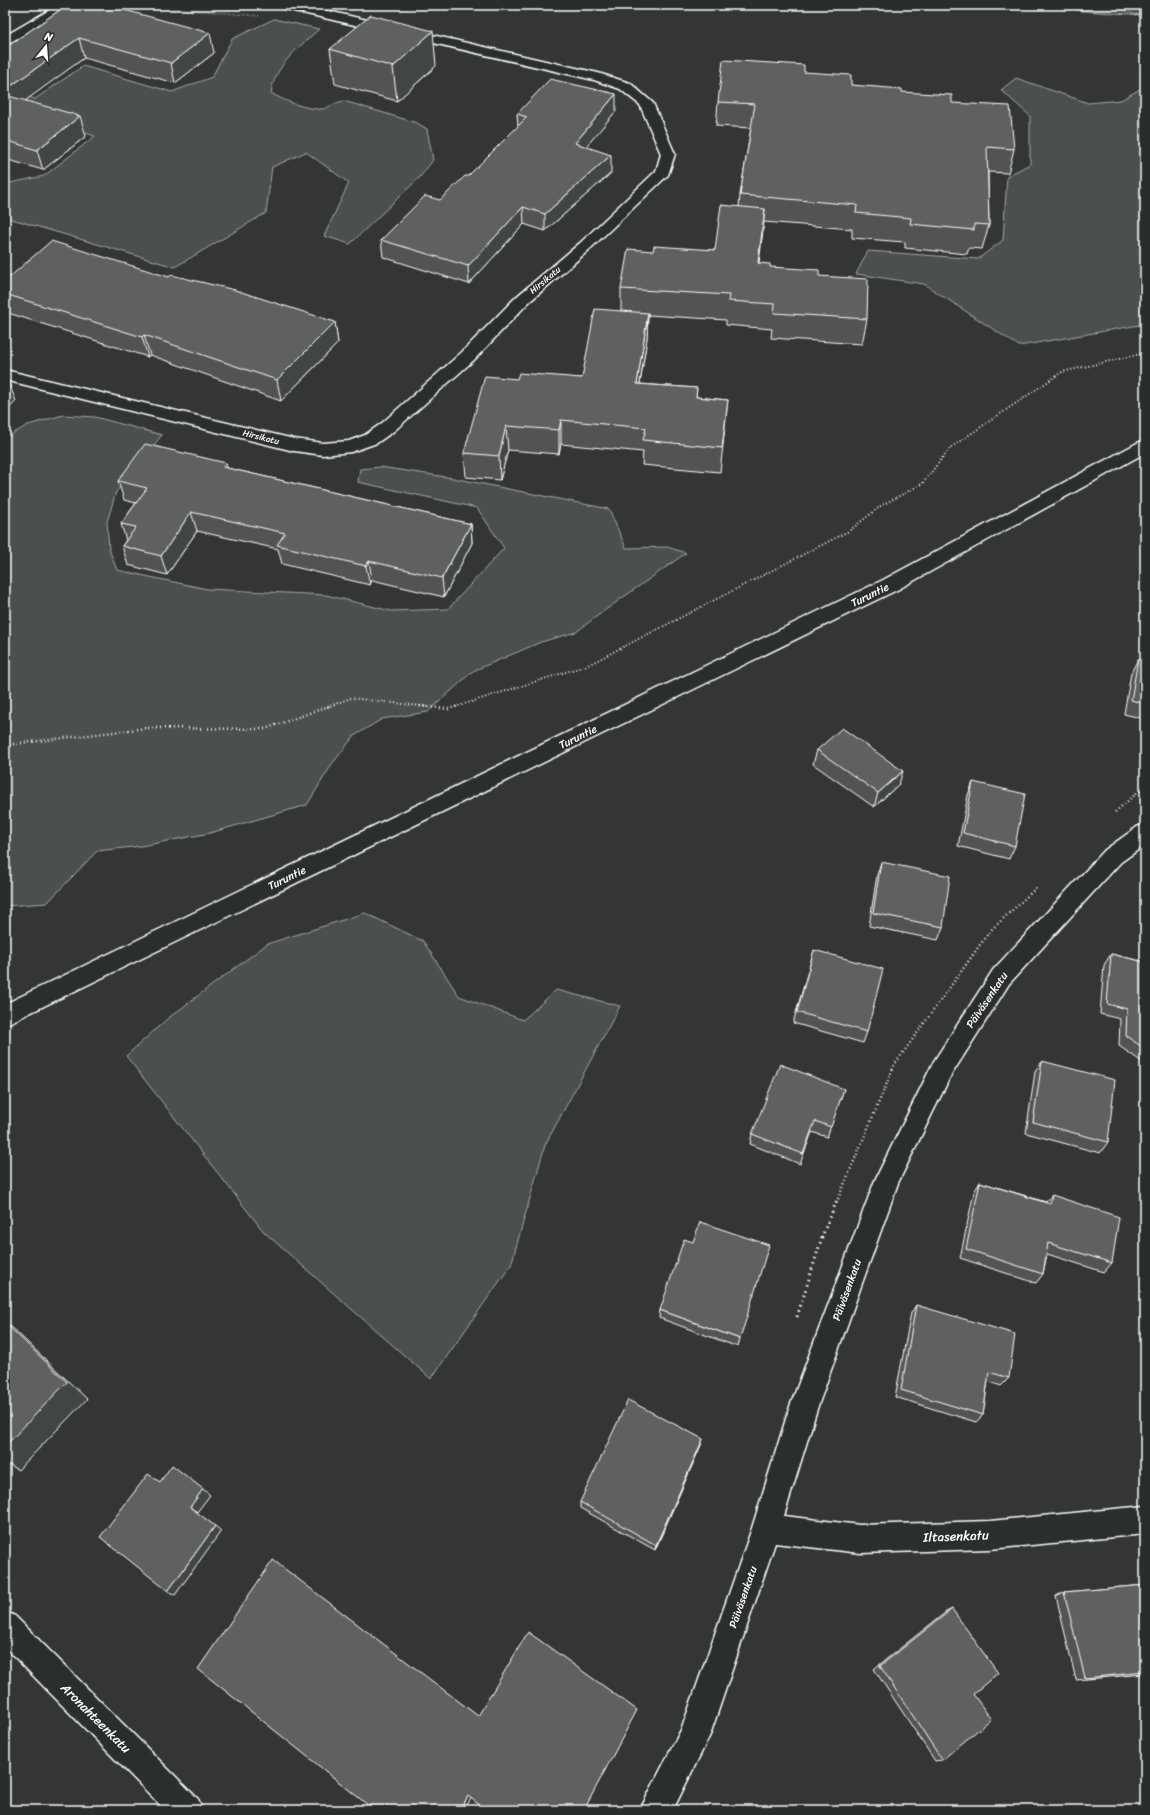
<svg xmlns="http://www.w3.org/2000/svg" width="1150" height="1815" font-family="Sriracha,sans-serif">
<rect width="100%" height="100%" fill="#333536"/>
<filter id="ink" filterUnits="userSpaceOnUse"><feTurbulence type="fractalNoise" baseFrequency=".025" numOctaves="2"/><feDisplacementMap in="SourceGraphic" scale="8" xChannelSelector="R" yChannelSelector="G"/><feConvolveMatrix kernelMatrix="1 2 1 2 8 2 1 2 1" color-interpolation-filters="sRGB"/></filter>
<g filter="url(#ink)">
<g fill="#4c4f50" stroke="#a6a7a8">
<path d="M1062,5h83v10l-63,-4z"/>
<path d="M274,19l45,10c-19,18 -44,35 -48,64 13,8 36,17 52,16 5,-1 12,-7 21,-8l73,22 10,6 6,31 -12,16 -71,68 -26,-8 25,-53 -43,-31 -34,15 -6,46 -91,54 -170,-50v-33l39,-8 51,-40 -90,-27v-18l30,8 48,-33 89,26 40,-15 20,-38z"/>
<path d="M1016,78l72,25 33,-3 24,-14v238l-126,22 -95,-62 -68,-10 12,-23 110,8 25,-19 4,-64 23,-12v-48l-29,-26z"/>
<path d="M63,415l32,2 67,18 -46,57 -9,30 2,27 8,21 90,19 119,6 65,16 57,-2 56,-61 -27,-40 -119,-26 2,-13 20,-2 73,11 156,31 17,39 41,-1 19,6 -78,55 -32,24 -35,10 -68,29 -45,41 -46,7 -28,17 -22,28 -25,41 -97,28 -69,13 -44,5 -50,52 -42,3v-468l23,-13z"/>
<path d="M365,913l58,28 36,55 64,24 33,-30 64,16 -75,139 -34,120 -80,114 -167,-147 -138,-176 41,-37 100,-75z"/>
</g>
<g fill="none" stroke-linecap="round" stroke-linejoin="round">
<defs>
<g id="minor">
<path d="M58,5h15l-1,3 -67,37v-9z"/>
<path d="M279,5h23l296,68 32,10 23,20 22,51 -7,21 -78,74 -62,54 -54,57 -80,71 -17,12 -26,9 -28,3 -29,-4 -289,-71v-10l289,69 29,4 26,-2 16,-6 17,-12 80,-71 54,-55 64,-54 76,-72 5,-17 -21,-49 -20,-16 -26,-9 -309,-71 -5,-1z"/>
<path d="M1145,824v21l-24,17 -112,122 -59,93 -52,106 -81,226 -33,107 76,9 130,-4 155,-15v28l-155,15 -130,4 -85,-10 -65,192 -37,75h-33l42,-82 70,-200 37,-119 86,-229 59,-119 59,-91 112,-120 32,-23z"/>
<path d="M5,1611l10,5 183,183 5,11h-38l-160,-163z"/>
</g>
<path id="highway" d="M1145,440v13l-248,137 -892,435v-21l878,-424 256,-138z"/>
</defs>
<use href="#minor" stroke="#fff" stroke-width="3"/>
<use href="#highway" stroke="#fff" stroke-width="3"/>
<g stroke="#fff" stroke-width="1.5" stroke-dasharray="0.5 2" stroke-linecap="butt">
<path d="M131,5l129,11"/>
<path d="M1110,5l35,13"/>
</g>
<g stroke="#fff" stroke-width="2" stroke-dasharray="1 2.5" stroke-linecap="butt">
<path d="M327,707l24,-9 78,9"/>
<path d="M455,707l133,-42 261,-134 33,-26 40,-21 28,-36 112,-76 83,-19"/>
</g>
<g stroke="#fff" stroke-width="2.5" stroke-dasharray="1 3" stroke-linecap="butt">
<path d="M420,706l28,3 10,-3"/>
<path d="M5,745l142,-17 118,1 64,-23"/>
<path d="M1115,812l30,-26"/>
<path d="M838,1199l57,-135 95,-133 48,-45"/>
</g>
<path stroke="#fff" stroke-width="3" stroke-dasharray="1.5 4" stroke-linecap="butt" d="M797,1317l27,-86 14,-33"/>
<use href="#minor" fill="#2a2d2e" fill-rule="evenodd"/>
<use href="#highway" fill="#2a2d2e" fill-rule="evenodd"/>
</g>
<g fill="#525354" stroke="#fff">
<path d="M67,5l147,48 -39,30 -91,-25 -59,42 61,36 -43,34 -38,-11v-111z"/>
<path d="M330,49l106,17 -39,35 -62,-17z"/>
<path d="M804,72l47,13 51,7 50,11 62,46 -6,24 -20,-1 1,53 -7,24 -13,-1 -2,6 -62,-6v-6l-53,-4v-9l-88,-7 -5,41 11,4 49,9 48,43 -5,25 -91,-6 1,-9 -46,-4v-5l-78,-5 -1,23 -7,46 57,4 -1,9 32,3 -8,72 -78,-7 1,-13 -82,-8 -2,10 -51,-4 -8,30 -34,-3 -2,-24 53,-74 65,-1 39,-67v-22l32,-38 62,-1 24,-43 1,-12 11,-67 -35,-2 2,-24z"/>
<path d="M616,111l-30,35 25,27 -66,58 -21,-7 -55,60 -86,-27 -2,-17 59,-40 28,-24 50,-50 -1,-12z"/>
<path d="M169,277l166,45 3,21 -57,58 -131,-46 -2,2 -143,-45v-18z"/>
<path d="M227,468l244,56 1,19 -28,54 -72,-17 -2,5 -88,-21 -4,-15 -81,-18 -30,44 -39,-10 -6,-19 4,-6 -5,-16 15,-21 -12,-3 -6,-19z"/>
<path d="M1138,659l7,2v58l-21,-5 7,-41z"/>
<path d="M817,750l82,34 -25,23 -61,-43z"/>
<path d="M973,782l42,64 -6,13 -51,-13 10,-51z"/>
<path d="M881,862l62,65 -5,13 -69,-14 8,-51z"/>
<path d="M814,950l53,82 -4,11 -70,-20z"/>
<path d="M1111,954l34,8v102l-26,-18 1,-27 -20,-5 4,-49z"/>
<path d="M1042,1061l66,81 -8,11 -74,-20 9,-61z"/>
<path d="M844,1089l-17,48 -15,-5 -12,32 -50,-20 2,-10z"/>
<path d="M980,1182l66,20 6,-7 60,68 -8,9 -57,-18 -4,20 -7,9 -76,-25 14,-66z"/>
<path d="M916,1305l93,73 -8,8 -13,-5 -5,34 -7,7 -81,-25 16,-84z"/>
<path d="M660,1310l80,29 -2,8 -79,-29z"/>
<path d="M701,1445l-46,105 -75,-42v-6z"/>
<path d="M1145,1585v89l-69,6 -20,-84 8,-4z"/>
<path d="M952,1609l21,85 -31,66 -7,1 -61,-92 72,-57z"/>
<path d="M777,1807h5l5,3h-12z"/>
</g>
<g fill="#424445" stroke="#fff">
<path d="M433,31l3,35 -39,35 -4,-34z"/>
<path d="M210,33l4,20 -39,30 -4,-20z"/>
<path d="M79,38l5,20 -77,56 -2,-6v-18z"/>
<path d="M616,94v17l-41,49v-17z"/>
<path d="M80,116l6,20 -43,34 -6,-20z"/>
<path d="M611,155v18l-66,58v-17z"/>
<path d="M523,207l1,17 -55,60 -1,-18z"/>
<path d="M765,209l-3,25 -7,53 3,-24z"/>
<path d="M648,313l-1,25 -11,70 1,-24z"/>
<path d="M335,322l3,21 -57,58 -4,-21z"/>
<path d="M144,335l6,20 -2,2 -6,-20z"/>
<path d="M5,374l11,27 -11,12z"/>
<path d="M561,420v24l-2,10v-24z"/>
<path d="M506,426l2,24 -8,30 -1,-24z"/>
<path d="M226,463l5,19 -8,-15z"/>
<path d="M191,512l6,19 -30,44 -6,-19z"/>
<path d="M471,524l1,19 -28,54 -2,-19z"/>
<path d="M369,561l3,19 -2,5 -4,-19z"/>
<path d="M903,771l-4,13 -25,23 4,-14z"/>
<path d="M5,1321l82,78 -69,71 -13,-8z"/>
<path d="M703,1439l-2,6 -46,105 1,-5z"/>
<path d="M203,1489l7,6 -13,17 -7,-5z"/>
<path d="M215,1526l6,5 -46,64 -7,-4z"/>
<path d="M468,1796l4,1 -8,13h-4z"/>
<path d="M5,1804l6,6h-6z"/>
</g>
<g fill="#5f6162" stroke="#fff">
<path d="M67,5h39l104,28 -39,30 -92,-25 -74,52v-42z"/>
<path d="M371,15l62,16 -40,36 -63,-18z"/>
<path d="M723,60l81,5v7l47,3v10l51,4v3l50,3v8l58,3 4,43 -27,-2 2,78 -15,-1v6l-64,-6 1,-6 -55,-5 1,-8 -117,-10 15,-91 -37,-2z"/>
<path d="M550,79l66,15 -41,49 36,12 -66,59 -22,-7 -55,59 -87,-26 44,-44 15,4 25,-24h3l59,-59 -10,-3z"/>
<path d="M5,95l75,21 -43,34 -32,-10z"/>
<path d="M721,205l44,4 -7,54 12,1v3l49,3v6l49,3 -1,40 -93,-6 1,-9 -47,-3 1,-6 -108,-6 7,-40 25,2 1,-5 61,4z"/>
<path d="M51,241l118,36 2,-2 64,15 100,32 -58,58 -133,-45 -2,2 -137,-43v-13z"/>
<path d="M595,309l53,4 -11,71 60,4 -1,9 32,3 -6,48 -79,-8 3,-12 -85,-8 -2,10 -53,-4 -7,30 -35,-3 21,-77 32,3 2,-6 63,5z"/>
<path d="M145,444l81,19 -3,4 248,57 -29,54 -73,-17 -3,5 -89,-21 8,-12 -94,-21 -30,44 -39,-10 14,-19 -15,-3 26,-36 -29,-7z"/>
<path d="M1138,659l7,2v43l-14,-4z"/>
<path d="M842,728l61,43 -25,22 -61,-43z"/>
<path d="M973,782l52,12 -10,52 -52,-13z"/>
<path d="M881,862l69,14 -7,51 -70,-14z"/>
<path d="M814,950l69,19 -16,63 -70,-20z"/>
<path d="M1111,954l34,8v87l-19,-13 1,-27 -20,-5z"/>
<path d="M1042,1061l73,19 -7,62 -75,-20z"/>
<path d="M780,1064l64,25 -13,38 -16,-6 -12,33 -51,-20z"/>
<path d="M980,1182l70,22 2,-9 67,22 -7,46 -64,-20 -5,31 -77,-25z"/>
<path d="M700,1222l69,23 -29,94 -80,-29 24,-71 9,3z"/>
<path d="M916,1305l99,29 -6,44 -20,-6 -6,43 -82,-25z"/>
<path d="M5,1323l62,59 -62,64z"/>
<path d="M628,1400l75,39 -47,106 -76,-43z"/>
<path d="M172,1465l31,24 -13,18 25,19 -47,65 -68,-54 48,-63 12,8z"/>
<path d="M273,1560l205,156 50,-84 109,78 -53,100h-98l-18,-14 -8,14h-86l-176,-141z"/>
<path d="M1145,1585v87l-60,6 -21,-86z"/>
<path d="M952,1609l46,64 -25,21 18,25 -49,41 -62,-94z"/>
<path d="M782,1807l5,3h-6z"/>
</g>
</g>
<g text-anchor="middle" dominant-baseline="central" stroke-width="3" stroke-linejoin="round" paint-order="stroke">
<g font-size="9" fill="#fff" stroke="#2a2d2e">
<text transform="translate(545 280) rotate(-40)">Hirsikatu</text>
<text transform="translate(261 437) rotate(14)">Hirsikatu</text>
</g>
<g font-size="11" fill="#fff" stroke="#2a2d2e">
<text transform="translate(870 595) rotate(-26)">Turuntie</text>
<text transform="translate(578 737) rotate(-26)">Turuntie</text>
<text transform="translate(287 878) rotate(-26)">Turuntie</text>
<text transform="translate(987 1000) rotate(-56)">Päiväsenkatu</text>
<text transform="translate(847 1290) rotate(-70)">Päiväsenkatu</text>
<text transform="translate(743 1597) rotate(-71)">Päiväsenkatu</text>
</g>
<g font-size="13" fill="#fff" stroke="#2a2d2e">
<text transform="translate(956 1536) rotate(-2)">Iltasenkatu</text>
<text transform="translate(96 1718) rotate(45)">Aronahteenkatu</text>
</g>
</g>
<rect width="1150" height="1815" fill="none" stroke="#2a2d2e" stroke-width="20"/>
<rect x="10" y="10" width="1130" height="1795" fill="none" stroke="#fff" stroke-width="1.5" filter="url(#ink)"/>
<g transform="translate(46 46) rotate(17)" stroke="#2a2d2e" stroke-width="3" paint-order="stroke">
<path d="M0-3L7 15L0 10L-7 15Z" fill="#ffffff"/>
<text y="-6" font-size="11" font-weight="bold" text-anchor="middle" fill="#ffffff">N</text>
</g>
</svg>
